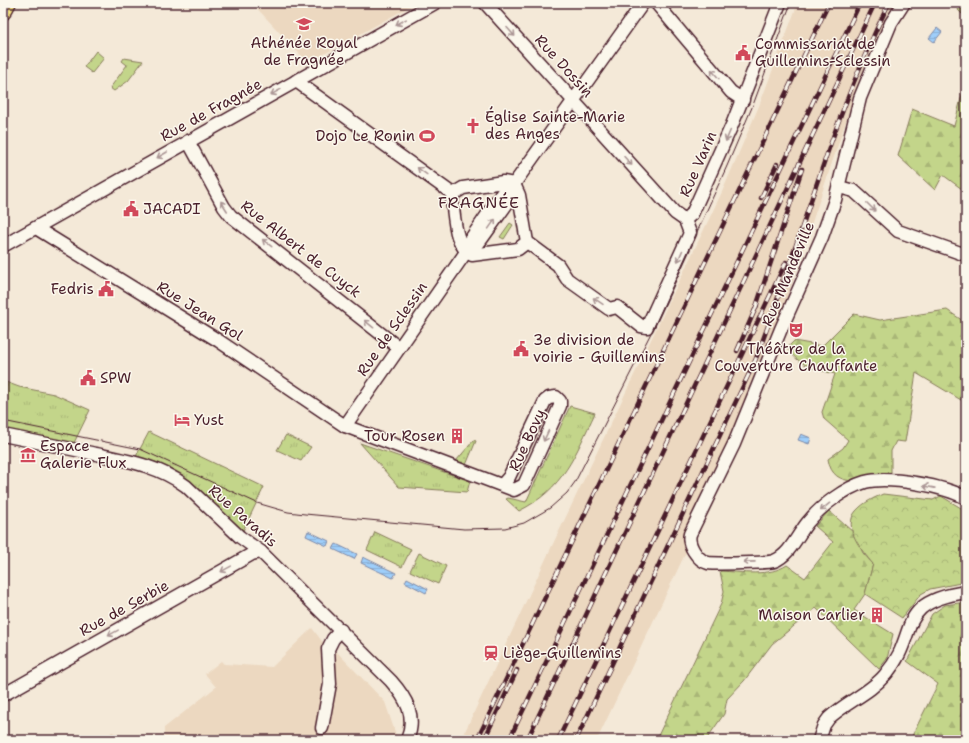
<svg xmlns="http://www.w3.org/2000/svg" width="969" height="743" font-family="'Shantell Sans',sans-serif">
<defs>
<pattern id="grass-tufts" width="24" height="20" patternUnits="userSpaceOnUse"><rect width="24" height="20" fill="#c3d58a"/><path d="M3 7l-1-3M5 7V3M7 7l1-3M15 17l-1-3M17 17v-4M19 17l1-3" fill="none" stroke="#a9b677"/></pattern>
<pattern id="forest-firs" width="22" height="20" patternUnits="userSpaceOnUse"><rect width="22" height="20" fill="#c3d58a"/><path d="M5 1l3.5 6h-7zM16 11l3.5 6h-7z" fill="#a9b677"/></pattern>
<pattern id="park-crowns" width="20" height="18" patternUnits="userSpaceOnUse"><rect width="20" height="18" fill="#c3d58a"/><path d="M2 6a3 3 0 1 1 6 0M12 15a3 3 0 1 1 6 0" fill="none" stroke="#a9b677"/></pattern>
<pattern id="garden-dots" width="8" height="8" patternUnits="userSpaceOnUse"><rect width="8" height="8" fill="#c3d58a"/><path d="M2 2h.1M6 6h.1" fill="none" stroke="#a9b677" stroke-width="1.8" stroke-linecap="round"/></pattern>
<pattern id="water-rules" width="6" height="5" patternUnits="userSpaceOnUse"><rect width="6" height="5" fill="#9ecefa"/><path d="M0 2.5h6" fill="none" stroke="#8ab0d6"/></pattern>
</defs>
<rect width="100%" height="100%" fill="#f4e9d8"/>
<filter id="ink" filterUnits="userSpaceOnUse"><feTurbulence type="fractalNoise" baseFrequency=".025" numOctaves="2"/><feDisplacementMap in="SourceGraphic" scale="8" xChannelSelector="R" yChannelSelector="G"/><feConvolveMatrix kernelMatrix="1 2 1 2 8 2 1 2 1" color-interpolation-filters="sRGB"/></filter>
<g filter="url(#ink)">
<g fill="#ecd8c0">
<path d="M252,3h164l-108,60z"/>
<path d="M798,3h99l-44,97 -84,251 -83,201 -89,188h-136l90,-192 171,-356 37,-86z"/>
<path d="M312,628l19,25 5,-2 49,51 12,36 -2,2h-231v-12l52,-41 -11,-13 16,-13 3,3 48,3z"/>
<path d="M112,732l17,6 -1,2h-26z"/>
</g>
<g fill="url(#grass-tufts)" stroke="#867a5a">
<path d="M96,51l8,7 -12,15 -8,-6z"/>
<path d="M124,58l19,3 -15,20 -14,10 -4,-3 17,-23 -5,-4z"/>
<path d="M3,381l16,6 35,7 36,16 -19,39 -68,-13z"/>
<path d="M570,406l25,7c-20,42 -31,76 -76,98l-13,-12 2,-1 18,4z"/>
<path d="M149,432l115,55 -24,50 -54,-51 -53,-24z"/>
<path d="M286,435l25,12 -10,14 -24,-11z"/>
<path d="M360,443l110,38 -3,11 -68,-5z"/>
<path d="M375,532l36,17 -9,18 -35,-17z"/>
<path d="M419,553l27,13 -8,18 -28,-13z"/>
</g>
<g fill="url(#forest-firs)" stroke="#867a5a">
<path d="M962,3h4v15l-8,-8z"/>
<path d="M966,79v113l-23,-17 -8,15 -37,-34 14,-47 42,17z"/>
<path d="M947,310l19,13v80l-50,-30 -11,69 -9,-1 -5,10v24c-22,4 -58,17 -63,-16l15,-11 5,-8 -24,-21 -2,-7 13,-38c-20,-5 -36,-8 -48,-26l7,-7 28,5 32,-32 26,6z"/>
<path d="M829,511l24,21 10,21 10,11 -8,30 -11,16 39,24 -6,25 -8,10 -63,-61 -44,36 -28,37 -17,18 -3,15 -18,26h-50l65,-136 3,-13 -4,-20c21,1 49,6 67,-6l18,13 28,-36 -18,-16z"/>
<path d="M966,602v138h-56l28,-56 -31,-23 25,-47 13,-9z"/>
</g>
<path fill="url(#park-crowns)" stroke="#867a5a" d="M883,494l50,6 8,-4 25,15v71l-36,7 -9,5 -19,24 -37,-24 8,-30c-11,-13 -31,-37 -17,-53 8,-9 18,-13 27,-17z"/>
<path fill="url(#garden-dots)" stroke="#867a5a" d="M474,440l2,1 -10,24 -10,-4z"/>
<path fill="#c3d58a" stroke="#867a5a" d="M510,223l3,2 -9,14 -4,-2z"/>
<g fill="url(#water-rules)" stroke="#7c88a7">
<path d="M937,28l5,4 -8,10 -5,-4z"/>
<path d="M801,434l10,4 -2,6 -11,-4z"/>
<path d="M308,531l21,10 -2,5 -21,-10z"/>
<path d="M336,544l21,10 -3,5 -21,-10z"/>
<path d="M363,557l33,16 -3,5 -32,-15z"/>
<path d="M407,578l21,11 -2,4 -21,-11z"/>
</g>
<g fill="none" stroke-linecap="round" stroke-linejoin="round">
<defs>
<g id="minor">
<path d="M485,3l190,210 10,7"/>
<path d="M656,3l75,89 12,8"/>
<path d="M904,3l-13,20 -31,75 -25,102 -13,37 -41,92 -47,115 -44,90c-3,10 7,26 18,29 6,1 61,0 66,-2 16,-6 24,-27 34,-39 13,-16 37,-34 57,-40 24,-6 80,4 101,16"/>
<path d="M296,81l157,113"/>
<path d="M188,141l36,66 7,9 168,132"/>
<path d="M503,182l11,2 5,11 8,47 -9,7 -46,6c-18,-10 -17,-36 -20,-55l1,-6 10,-6z"/>
<path d="M839,187l15,4 44,40 68,24"/>
<path d="M685,220l7,-6 40,-89 48,-122"/>
<path d="M36,228l183,113 126,85 169,64 10,-5 36,-79v-5l-4,-4 -7,1 -4,3 -36,76 -7,8"/>
<path d="M527,242l31,23 9,14 42,30 8,-2 24,19 6,1 43,-94 -5,-13"/>
<path d="M3,246l432,-243"/>
<path d="M466,252l9,-4 8,-11 28,-39 3,-14"/>
<path d="M345,426l121,-174 2,-9 37,-54 9,-5 129,-181"/>
<path d="M3,435c29,6 59,12 88,18 33,7 67,12 95,33l54,51 21,15 130,129c15,17 26,35 16,59"/>
<path d="M3,695l249,-141 9,-2"/>
<path d="M322,728l8,-44 -2,-35 5,-10 8,-9"/>
<path d="M819,740l5,-15 5,-7c17,-16 41,-25 56,-43 36,-41 7,-72 81,-83"/>
</g>
<path id="major" d="M3,12l5,-9"/>
</defs>
<use href="#minor" stroke="#4a1f2b" stroke-width="15"/>
<use href="#major" stroke="#4a1f2b" stroke-width="18"/>
<use href="#minor" stroke="#fbf7ec" stroke-width="12"/>
<use href="#major" stroke="#f5e382" stroke-width="15"/>
<path stroke="#4a1f2b" stroke-width="1" d="M3,421l137,28 117,54 31,9 17,2 159,15 41,-1 19,-5 26,-15 17,-15 8,-11 77,-151 75,-165 26,-61 38,-102"/>
<defs>
<g id="rail">
<path d="M761,198l16,-34"/>
<path d="M755,310l47,-141"/>
<path d="M737,351l20,-46"/>
<path d="M477,740l352,-737"/>
<path d="M484,740l33,-70"/>
<path d="M509,740l351,-737"/>
<path d="M527,740l348,-737"/>
<path d="M558,740l228,-478"/>
<path d="M576,740l179,-379c46,-120 77,-243 134,-358"/>
</g>
</defs>
<use href="#rail" stroke="#4a1f2b" stroke-width="4.5"/>
<use href="#rail" stroke="#fbf7ec" stroke-width="3" stroke-dasharray="9" stroke-linecap="butt"/>
</g>
<defs><path id="oneway-shaft" d="M-6 0H5M1.5-3L5.5 0L1.5 3" fill="none" stroke-width="1.6" stroke-linecap="round" stroke-linejoin="round"/></defs>
<g stroke="#ab9695">
<use href="#oneway-shaft" transform="translate(401 22) rotate(151)"/>
<use href="#oneway-shaft" transform="translate(511 32) rotate(48)"/>
<use href="#oneway-shaft" transform="translate(715 74) rotate(-130)"/>
<use href="#oneway-shaft" transform="translate(276 92) rotate(151)"/>
<use href="#oneway-shaft" transform="translate(728 136) rotate(113)"/>
<use href="#oneway-shaft" transform="translate(162 155) rotate(150)"/>
<use href="#oneway-shaft" transform="translate(628 161) rotate(48)"/>
<use href="#oneway-shaft" transform="translate(422 171) rotate(-144)"/>
<use href="#oneway-shaft" transform="translate(224 206) rotate(-123)"/>
<use href="#oneway-shaft" transform="translate(871 207) rotate(45)"/>
<use href="#oneway-shaft" transform="translate(492 224) rotate(-55)"/>
<use href="#oneway-shaft" transform="translate(267 243) rotate(-142)"/>
<use href="#oneway-shaft" transform="translate(680 256) rotate(114)"/>
<use href="#oneway-shaft" transform="translate(598 301) rotate(-146)"/>
<use href="#oneway-shaft" transform="translate(369 324) rotate(-141)"/>
<use href="#oneway-shaft" transform="translate(546 436) rotate(115)"/>
<use href="#oneway-shaft" transform="translate(929 487) rotate(-169)"/>
<use href="#oneway-shaft" transform="translate(825 507) rotate(141)"/>
<use href="#oneway-shaft" transform="translate(749 562) rotate(179)"/>
<use href="#oneway-shaft" transform="translate(226 569) rotate(151)"/>
<use href="#oneway-shaft" transform="translate(113 633) rotate(151)"/>
</g>
</g>
<defs>
<symbol id="school-bare" viewBox="-9 -9 18 18"><path d="M0-5L7-2L0 1L-7-2ZM-4 1L0 2.5L4 1V4Q0 6-4 4Z" fill="#d1495b" stroke="#fbf7ec" stroke-width="2.5" paint-order="stroke"/></symbol>
<symbol id="civic-bare" viewBox="-9 -9 18 18"><path d="M-.6-6.5H3V-4.5H.6V-3L4-1V1h2V6H-6V1h2V-1L-.6-3ZM-1.2 2.5V6h2.4V2.5Z" fill="#d1495b" stroke="#fbf7ec" stroke-width="2.5" paint-order="stroke"/></symbol>
<symbol id="church-bare" viewBox="-9 -9 18 18"><path d="M-1.2-6h2.4v3.5h3.3v2.4h-3.3V6h-2.4V-.1h-3.3v-2.4h3.3Z" fill="#d1495b" stroke="#fbf7ec" stroke-width="2.5" paint-order="stroke"/></symbol>
<symbol id="stadium-bare" viewBox="-9 -9 18 18"><path d="M0-5a6.5 5 0 1 0 0 10a6.5 5 0 1 0 0-10ZM-3.5-1.8h7v3.6h-7Z" fill="#d1495b" stroke="#fbf7ec" stroke-width="2.5" paint-order="stroke"/></symbol>
<symbol id="theatre-bare" viewBox="-9 -9 18 18"><path d="M-5-5.5Q0-4 5-5.5V0Q5 5 0 6Q-5 5-5 0ZM-3.3-2.5H-1v1.5H-3.3ZM1-2.5H3.3v1.5H1ZM-2.8 1Q0 5.5 2.8 1Z" fill="#d1495b" stroke="#fbf7ec" stroke-width="2.5" paint-order="stroke"/></symbol>
<symbol id="hotel-bare" viewBox="-9 -9 18 18"><path d="M-6-4.5h1.5V1H6V5H4.5V3h-9V5H-6ZM-4 0a1.8 1.8 0 1 1 3.6 0ZM.5 0V-2.5h3Q6-2.5 6 0Z" fill="#d1495b" stroke="#fbf7ec" stroke-width="2.5" paint-order="stroke"/></symbol>
<symbol id="building-bare" viewBox="-9 -9 18 18"><path d="M-4-6H4V6H1V3H-1V6H-4ZM-2.5-4.3h1.7v1.8h-1.7ZM.8-4.3h1.7v1.8H.8ZM-2.5-1h1.7V.8h-1.7ZM.8-1h1.7V.8H.8Z" fill="#d1495b" stroke="#fbf7ec" stroke-width="2.5" paint-order="stroke"/></symbol>
<symbol id="museum-bare" viewBox="-9 -9 18 18"><path d="M0-6L6-3V-2H-6V-3ZM-5-1h2V3h-2ZM-1-1h2V3h-2ZM3-1h2V3H3ZM-6 4H6V6H-6Z" fill="#d1495b" stroke="#fbf7ec" stroke-width="2.5" paint-order="stroke"/></symbol>
<symbol id="station-bare" viewBox="-9 -9 18 18"><path d="M-3-6H3Q5-6 5-4V2Q5 4 3 4L4.5 6H3L1.5 4h-3L-3 6H-4.5L-3 4Q-5 4-5 2V-4Q-5-6-3-6ZM-3.5-4v3h7v-3ZM-3.5 1v1.5H-2V1ZM2 1v1.5H3.5V1Z" fill="#d1495b" stroke="#fbf7ec" stroke-width="2.5" paint-order="stroke"/></symbol>
</defs>
<g fill-rule="evenodd">
<use href="#school-bare" x="293" y="13" width="22" height="22"/>
<use href="#civic-bare" x="732" y="42" width="22" height="22"/>
<use href="#church-bare" x="462" y="115" width="22" height="22"/>
<use href="#stadium-bare" x="416" y="125" width="22" height="22"/>
<use href="#civic-bare" x="120" y="198" width="22" height="22"/>
<use href="#civic-bare" x="95" y="278" width="22" height="22"/>
<use href="#theatre-bare" x="785" y="319" width="22" height="22"/>
<use href="#civic-bare" x="510" y="338" width="22" height="22"/>
<use href="#civic-bare" x="77" y="367" width="22" height="22"/>
<use href="#hotel-bare" x="171" y="409" width="22" height="22"/>
<use href="#building-bare" x="446" y="425" width="22" height="22"/>
<use href="#museum-bare" x="17" y="444" width="22" height="22"/>
<use href="#building-bare" x="866" y="604" width="22" height="22"/>
<use href="#station-bare" x="480" y="642" width="22" height="22"/>
</g>
<g text-anchor="middle" dominant-baseline="central" stroke-width="3" stroke-linejoin="round" paint-order="stroke">
<g font-size="15" fill="#4a1f2b" stroke="#fbf7ec" text-anchor="start">
<text x="304" y="43" text-anchor="middle">Athénée Royal<tspan x="304" dy="17">de Fragnée</tspan></text>
<text x="755" y="44">Commissariat de<tspan x="755" dy="17">Guillemins-Sclessin</tspan></text>
<text x="485" y="117">Église Sainte-Marie<tspan x="485" dy="17">des Anges</tspan></text>
<text x="415" y="136" text-anchor="end">Dojo Le Ronin</text>
<text x="143" y="209">JACADI</text>
<text x="94" y="289" text-anchor="end">Fedris</text>
<text x="533" y="340">3e division de<tspan x="533" dy="17">voirie - Guillemins</tspan></text>
<text x="796" y="349" text-anchor="middle">Théâtre de la<tspan x="796" dy="17">Couverture Chauffante</tspan></text>
<text x="100" y="378">SPW</text>
<text x="194" y="420">Yust</text>
<text x="445" y="436" text-anchor="end">Tour Rosen</text>
<text x="40" y="446">Espace<tspan x="40" dy="17">Galerie Flux</tspan></text>
<text x="865" y="615" text-anchor="end">Maison Carlier</text>
<text x="503" y="653">Liège-Guillemins</text>
</g>
<g font-size="15" fill="#4a1f2b" stroke="#fbf7ec">
<text transform="translate(564 66) rotate(48)">Rue Dossin</text>
<text transform="translate(211 110) rotate(-29)">Rue de Fragnée</text>
<text transform="translate(698 164) rotate(-66)">Rue Varin</text>
<text transform="translate(301 249) rotate(38)">Rue Albert de Cuyck</text>
<text transform="translate(788 274) rotate(-67)">Rue Mandeville</text>
<text transform="translate(200 311) rotate(32)">Rue Jean Gol</text>
<text transform="translate(392 329) rotate(-55)">Rue de Sclessin</text>
<text transform="translate(527 440) rotate(-65)">Rue Bovy</text>
<text transform="translate(243 516) rotate(41)">Rue Paradis</text>
<text transform="translate(124 608) rotate(-29)">Rue de Serbie</text>
</g>
<g font-size="16" letter-spacing="1" fill="#4a1f2b" stroke="#fbf7ec">
<text x="479" y="202">FRAGNÉE</text>
</g>
</g>
<rect width="969" height="743" fill="none" stroke="#fbf7ec" stroke-width="16"/>
<rect x="8" y="8" width="953" height="727" fill="none" stroke="#4a1f2b" stroke-width="1.5" filter="url(#ink)"/>
</svg>
